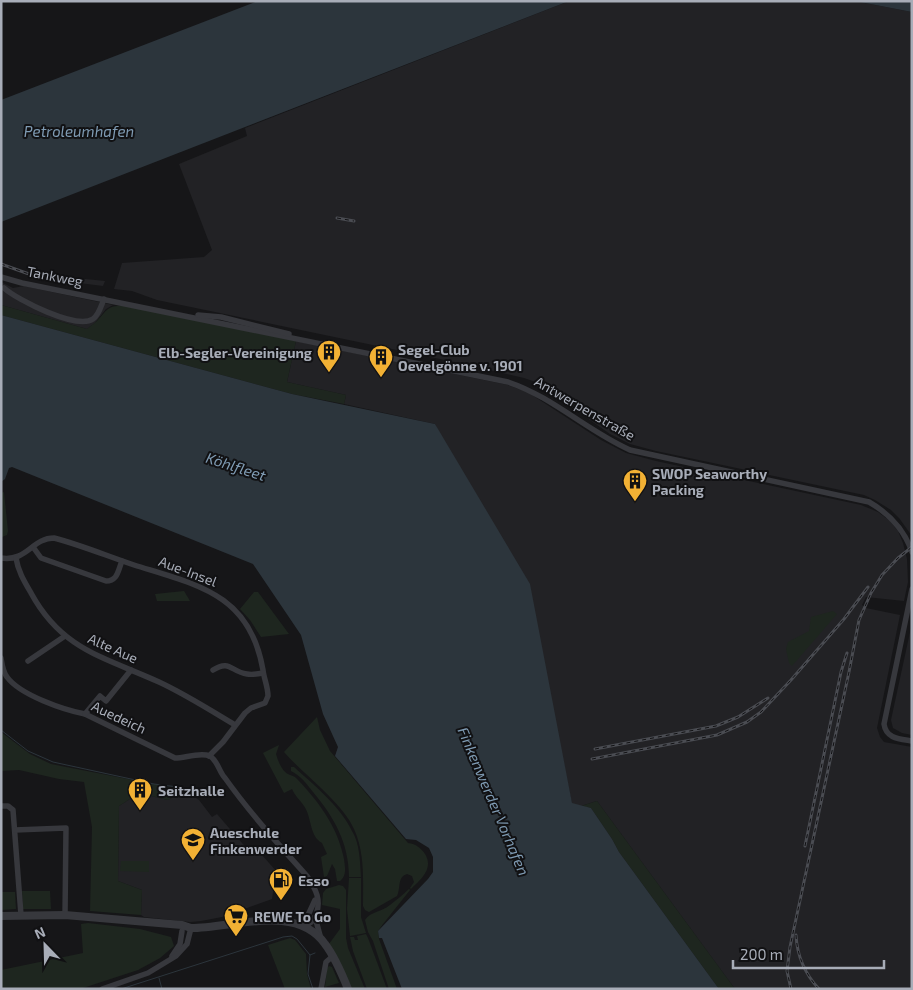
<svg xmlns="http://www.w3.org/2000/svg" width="913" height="990" font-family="'Exo 2',sans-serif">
<rect width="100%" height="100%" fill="#161618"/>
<g fill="#222225">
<path d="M569,1h286l57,11v524l-13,-18 -8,-8 -16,-10 -11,-5 -208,-44 -26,-7 -20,-10 -40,-28 -11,-16 -35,-12 -60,-14 -278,-58 -29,-6 -25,-9 -18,-2 8,-26 82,-6 8,-7 -33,-86 68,-28 -2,-8z"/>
<path d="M67,277l38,4 -2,5 -40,-5z"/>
<path d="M1,282l12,6 11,-2 89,19 -7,4 -11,14 -8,6 -86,-24z"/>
<path d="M296,341l212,44 21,8 72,47 25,13 30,8 205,44 17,7 12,9 8,10 5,12 4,16 1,23 -4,19 -38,-4 -4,8 4,3 34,7 -23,113 3,9 4,5 28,5v242h-177l-138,-188 -16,5 -9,-2 -17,-84 -120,-296 -91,-20 2,-9 -59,-13z"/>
<path d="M912,623v112l-10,-2 -9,-5 -2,-8z"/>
<path d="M184,790l15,10 13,17 5,-3 31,36 6,-4 23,26 -6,6 8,8 -6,6 -1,7 -50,18 -21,4 -11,1 -46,-5 -3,-2 1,-25 -24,-9 1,-75 20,-13 29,7z"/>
</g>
<g fill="#1e261f">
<path d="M1,305l86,24c3,-3 7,-5 10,-8 12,-13 11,-16 30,-15l169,35 -9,41 59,13 -2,9 -52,-10 -291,-79z"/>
<path d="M4,492l4,39 -1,4 -5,2 -1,-44z"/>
<path d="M184,591l6,10h-33l-2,-7z"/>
<path d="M254,592h4l31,42 -28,3 -11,-17 -10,-11z"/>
<path d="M833,611l4,3 -45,52 -3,-3 -3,-14 2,-7 21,-11 2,-14z"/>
<path d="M317,717l3,13 10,21 78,92c8,1 13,5 17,11 9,15 -4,25 -14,35l-1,-1 4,-6 -2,-6 -5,-2c-10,3 -6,14 -10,22l-28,16 -4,-2 -2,-4c0,-26 2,-53 -9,-77 -12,-27 -49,-53 -70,-77z"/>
<path d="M1,732l29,22 21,10 133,26 -16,10 -29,-7 -20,13 -1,75 24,9 -1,25 -51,-4 2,-84 -8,-45 -25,-3 -40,-9 -18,1z"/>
<path d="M279,745l-3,9c2,7 6,17 12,20 4,2 7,2 10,6 22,23 40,48 46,79 1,8 3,17 -4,22h-3l-2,-12 -3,-5 -5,12 -3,1 -3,-20 6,-3 -5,-11c-13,-7 -10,-26 -18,-37 -4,-6 -9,-10 -12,-17l-8,4 -21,-40z"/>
<path d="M291,767h3c20,18 46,39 58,64 8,13 8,31 9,46h-12c0,-34 -15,-60 -36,-85 -7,-9 -12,-16 -22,-21z"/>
<path d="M597,801l138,188h-16l-100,-137 -7,-13 -21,-31 -10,-2z"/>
<path d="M121,861h28v11l-29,-1z"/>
<path d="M349,878h12v39l5,16 -16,3 -3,-27z"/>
<path d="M339,885l4,1 3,4v48l2,10 17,41h-14l-22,-45 11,-15v-20l-18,-4 1,-12 3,-4z"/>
<path d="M409,889l1,1 -27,34 -5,7 1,8 18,50h-8l-16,-48 -5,-9 -3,-12c6,-9 17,-8 25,-15 6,-5 13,-10 19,-16z"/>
<path d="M22,891h28l1,18h-28z"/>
<path d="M1,892h14l1,17 -15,1z"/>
<path d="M88,923l52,6 31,8 3,9 -14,12 -22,12 -58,19h-79v-19l82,-17 -2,-29z"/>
<path d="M366,934l2,4 19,51h-20l-14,-38 -3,-14h4l1,3h3l-1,-4z"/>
<path d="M290,938l5,2 11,14 1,20 4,15h-26l-17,-44z"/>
<path d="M329,966l3,1 7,16 -14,4 2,-19z"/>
</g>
<g fill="#2c353c">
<path d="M258,1h311l-568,221v-122z"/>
<path d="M855,1h57v11z"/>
<path d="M1,315l291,79 143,30 95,160 42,219 19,5 21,31 7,13 100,137h-317l-20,-51h-3l-1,-7 50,-52 5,-7v-15l-4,-9 -13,-8 -10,-1 -71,-83 3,-9 -15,-33 -22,-79 -48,-71 -241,-97 -3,1 -4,11 -4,3z"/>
</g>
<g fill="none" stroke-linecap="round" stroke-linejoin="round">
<g stroke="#2c353c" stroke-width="1">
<path d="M1,730l27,21 25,11 101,22 32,4"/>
<path d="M310,955l-2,19 5,15"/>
<path d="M159,978l3,11"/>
<path d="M121,989l162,-52 9,-1 5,3 13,16 5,-2"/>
</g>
<g stroke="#37383d" stroke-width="5.5">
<path d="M1,277l21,6 486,99c45,15 79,49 122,68l239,52c21,12 35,27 43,50"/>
<path d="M4,288c13,12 73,42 89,31 6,-4 8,-13 11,-20"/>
<path d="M198,315l23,2 68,17"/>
<path d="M33,547l8,11 65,23c12,0 12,-11 16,-20"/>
<path d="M1,558c26,4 31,-20 53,-20 27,7 53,18 80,27 64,20 116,29 129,105 1,9 5,17 5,26l-3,7 -14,5 -6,5 -22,29 -14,14"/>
<path d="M16,558c2,13 8,23 15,35 31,57 73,64 128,89 26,12 51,28 76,43"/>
<path d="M912,589l-28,135c2,15 16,15 28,17"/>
<path d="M1,658c1,6 2,14 6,19 13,18 57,33 78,37l90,44c10,0 25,-6 35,-2 8,5 9,16 15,22 25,35 53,66 82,98 4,6 8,12 10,19 3,11 0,29 -14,31"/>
<path d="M28,661l37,-25"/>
<path d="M213,670c17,-11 18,2 34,4 5,1 11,0 16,-1"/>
<path d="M85,714l15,-18 6,5 25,-31"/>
<path d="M1,806h7l5,4 8,105"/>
<path d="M15,830l51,-2 -1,87"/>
<path d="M315,917l6,22"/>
<path d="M303,926l12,-26"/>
<path d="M172,956l8,-12 2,-13"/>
<path d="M102,989l46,-16 28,-17 11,-12 4,-16"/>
<path d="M321,989l5,-27 7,-6"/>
</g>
<path stroke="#37383d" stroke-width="8" d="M1,916l64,-1 117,10 9,3c42,0 105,-25 134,16 10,13 17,30 23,45"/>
<defs>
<g id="rail">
<path d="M337,218l17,3"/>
<path d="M1,264l28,10"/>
<path d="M595,749l121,-23 22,-9 30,-19"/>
<path d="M592,759l125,-24 30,-13 14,-10 30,-32 53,-61 24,-32"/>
<path d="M805,846l36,-174 6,-19"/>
<path d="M796,935c1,20 9,39 23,54"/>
<path d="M791,989l-4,-18 3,-24 59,-275 10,-52 12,-27 11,-18 16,-17 14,-11"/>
</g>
</defs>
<use href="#rail" stroke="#4a4c52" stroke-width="3"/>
<use href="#rail" stroke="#111113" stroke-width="1" stroke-dasharray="4" stroke-linecap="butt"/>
</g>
<defs>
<symbol id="building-pin" viewBox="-11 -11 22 30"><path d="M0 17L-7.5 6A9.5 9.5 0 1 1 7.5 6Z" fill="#f2b134" stroke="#111113"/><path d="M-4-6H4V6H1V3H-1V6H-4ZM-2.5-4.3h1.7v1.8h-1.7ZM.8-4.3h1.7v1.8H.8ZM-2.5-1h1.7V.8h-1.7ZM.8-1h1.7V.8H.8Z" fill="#111"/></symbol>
<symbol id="school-pin" viewBox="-11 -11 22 30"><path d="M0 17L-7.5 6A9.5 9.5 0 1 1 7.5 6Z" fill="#f2b134" stroke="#111113"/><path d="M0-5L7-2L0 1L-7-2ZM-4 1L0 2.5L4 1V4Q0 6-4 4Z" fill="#111"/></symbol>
<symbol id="fuel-pin" viewBox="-11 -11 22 30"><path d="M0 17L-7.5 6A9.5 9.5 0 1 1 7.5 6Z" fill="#f2b134" stroke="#111113"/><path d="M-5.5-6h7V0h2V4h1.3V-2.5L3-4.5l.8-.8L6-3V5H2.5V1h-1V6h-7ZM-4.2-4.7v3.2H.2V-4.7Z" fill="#111"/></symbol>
<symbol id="supermarket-pin" viewBox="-11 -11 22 30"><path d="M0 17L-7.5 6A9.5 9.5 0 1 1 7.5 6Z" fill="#f2b134" stroke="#111113"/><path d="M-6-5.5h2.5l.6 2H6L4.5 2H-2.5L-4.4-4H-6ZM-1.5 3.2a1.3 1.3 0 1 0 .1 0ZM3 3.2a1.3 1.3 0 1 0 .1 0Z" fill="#111"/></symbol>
</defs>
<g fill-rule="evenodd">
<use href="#building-pin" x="315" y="338" width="28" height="38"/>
<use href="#building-pin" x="367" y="343" width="28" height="38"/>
<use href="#building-pin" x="621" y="467" width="28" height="38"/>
<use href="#building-pin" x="126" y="776" width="28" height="38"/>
<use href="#school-pin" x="179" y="826" width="28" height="38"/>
<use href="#fuel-pin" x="267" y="866" width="28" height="38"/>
<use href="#supermarket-pin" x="222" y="902" width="28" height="38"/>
</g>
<g text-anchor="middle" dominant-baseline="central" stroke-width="4" stroke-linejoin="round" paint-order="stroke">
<g font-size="14" fill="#a8adb8" stroke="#111113">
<text transform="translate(55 276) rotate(11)">Tankweg</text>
<text transform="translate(585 408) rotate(30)">Antwerpenstraße</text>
<text transform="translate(188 571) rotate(21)">Aue-Insel</text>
<text transform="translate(113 648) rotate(24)">Alte Aue</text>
<text transform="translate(119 717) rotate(25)">Auedeich</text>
</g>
<g font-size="14" font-weight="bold" fill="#a8adb8" stroke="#111113" text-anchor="start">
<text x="398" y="349">Segel-Club<tspan x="398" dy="16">Oevelgönne v. 1901</tspan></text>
<text x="312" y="352" text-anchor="end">Elb-Segler-Vereinigung</text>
<text x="652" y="473">SWOP Seaworthy<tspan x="652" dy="16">Packing</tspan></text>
<text x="158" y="790">Seitzhalle</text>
<text x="210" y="832">Aueschule<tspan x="210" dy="16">Finkenwerder</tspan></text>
<text x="298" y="880">Esso</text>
<text x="254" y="916">REWE To Go</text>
</g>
<g font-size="15" font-style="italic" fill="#7f9bb3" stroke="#111113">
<text x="79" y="131">Petroleumhafen</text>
<text transform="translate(236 466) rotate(18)">Köhlfleet</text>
<text transform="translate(494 801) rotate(67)">Finkenwerder Vorhafen</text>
</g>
</g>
<rect width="913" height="990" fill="none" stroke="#a8adb8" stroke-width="5"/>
<g transform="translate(45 945) rotate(337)" stroke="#111113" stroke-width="4" paint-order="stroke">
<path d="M0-4L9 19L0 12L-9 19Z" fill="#a8adb8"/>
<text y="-8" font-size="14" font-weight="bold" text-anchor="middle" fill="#a8adb8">N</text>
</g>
<path d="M733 960v8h151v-8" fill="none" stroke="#a8adb8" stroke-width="2.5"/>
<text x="740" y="960" font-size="15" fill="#a8adb8" stroke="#111113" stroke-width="4" paint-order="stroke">200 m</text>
</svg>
